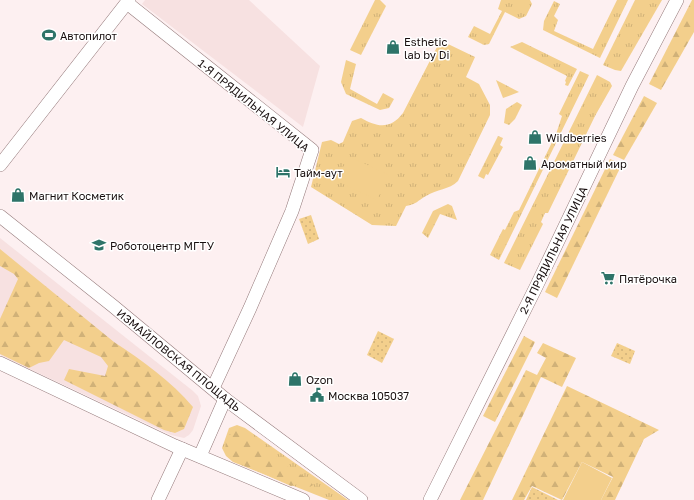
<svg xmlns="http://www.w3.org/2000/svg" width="694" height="500" font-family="'Golos Text',sans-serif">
<defs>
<pattern id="grass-tufts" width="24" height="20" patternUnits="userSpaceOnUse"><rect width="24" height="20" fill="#f3cf8c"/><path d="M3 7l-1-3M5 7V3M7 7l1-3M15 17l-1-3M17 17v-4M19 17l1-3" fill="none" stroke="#d0b178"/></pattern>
<pattern id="forest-firs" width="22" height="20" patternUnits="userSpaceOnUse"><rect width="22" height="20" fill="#f3cf8c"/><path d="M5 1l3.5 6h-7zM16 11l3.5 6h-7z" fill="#d0b178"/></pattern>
<pattern id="park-dots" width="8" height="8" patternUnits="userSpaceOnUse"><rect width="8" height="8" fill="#f3cf8c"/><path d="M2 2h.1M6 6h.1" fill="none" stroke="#d0b178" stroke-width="1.8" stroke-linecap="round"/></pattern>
</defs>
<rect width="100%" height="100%" fill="#fdf0f1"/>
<g fill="#f7e1e1">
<path d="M145,0h104l71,66 -17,61 -161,-123z"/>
<path d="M0,238l193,153 5,5 3,10 -8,24 -4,5 -5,3 -13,-3 -171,-80z"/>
</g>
<g fill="url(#grass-tufts)">
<path d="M375,0h5l6,6 -25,49 -11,-5z"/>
<path d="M501,0h29l2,4 -6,12 -7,3 -14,-7 -16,32 -5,1 -16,-8 6,-11 16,8 12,-23 -4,-2z"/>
<path d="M617,0h11l-28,58 -57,-28 1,-9 10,-20 6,3 -6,12 4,4 -4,11 39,18z"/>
<path d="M635,0h27l-41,71 -6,-1 -12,-5z"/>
<path d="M522,42l55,27 -9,17 -3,-1 1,-3 -1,-1 2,-5 -57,-29z"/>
<path d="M448,44l27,13 -9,20 13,7 11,21v10l-32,66c-9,9 -21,8 -32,15 -9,5 -9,8 -20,10l-10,20 -24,-1 -61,-38 11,-45 9,-2 8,4 4,-2 9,-21 9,-3c16,9 29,12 42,-5l34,-66z"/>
<path d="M346,60l10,4 -6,25 27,15 6,-11 11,6 -5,9 -9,2 -34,-16 -5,-12z"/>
<path d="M580,71l9,4 -90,185 -9,-5 13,-26 2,1 9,-18 5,-2 37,-76 6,-18 -3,-2z"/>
<path d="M597,75l13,7 2,4 -17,30 -47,97h-3l-4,9 2,2 -23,46 -16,-7z"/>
<path d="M496,80l23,12 -16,6z"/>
<path d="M517,102l5,3 -7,14 -6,6 -5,-2 2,-14z"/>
<path d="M498,136l5,2 -3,7 3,2 -15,28 -2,-1 -2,5 -6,-3z"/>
<path d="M448,204l4,2 5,14 -17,-6 -12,24 -6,-5 11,-22z"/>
<path d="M237,425l8,3 103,72h-19l-96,-38 -7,-6 -4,-8 7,-20z"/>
</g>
<g fill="url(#forest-firs)">
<path d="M692,0h2v32l-33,58 -12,-6z"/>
<path d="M644,96l13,7 -33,57 -11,-5z"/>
<path d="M610,159l12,5 -65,134 -12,-6z"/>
<path d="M0,249l114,93c28,18 58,40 79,65l-9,22 -9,4 -11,-3 -100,-50 5,-11 36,7 3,-10 -7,-9 -37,-17 -15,21 -10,2 -10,5 -29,-14v-35l18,-40 -4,-5 -14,-8z"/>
<path d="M524,336l11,6 -40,80 -12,-6z"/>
<path d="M543,343l33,15 -14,29 -21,-10 -58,123h-23l66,-130 11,5 9,-17 -9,-5z"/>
<path d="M567,386l92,44 -15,9 -29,61h-14l12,-23 -31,-15 -20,38 -30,-14 -8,14h-12z"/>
<path d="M234,430l11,3 7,9 9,-1 24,24 23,14 5,6 -5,3 -10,-4 -7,2 -55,-24 -11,-10 1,-12z"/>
</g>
<g fill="url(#park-dots)">
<path d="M311,215l8,24 -11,5 -9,-25z"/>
<path d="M378,331l16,8 -12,24 -15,-8z"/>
<path d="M617,343l18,8 -5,13 -19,-8z"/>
<path d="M532,487l26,13h-32z"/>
</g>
<g fill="#f3cf8c">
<path d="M348,156l41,19 -12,25 -40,-19z"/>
<path d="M582,462l30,16 -11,22h-38z"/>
</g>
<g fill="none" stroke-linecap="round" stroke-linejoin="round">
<defs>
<g id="minor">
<path d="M127,3l185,147 -20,61 -42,97 -37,80"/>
<path d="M0,165l129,-165"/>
<path d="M0,216l113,90 112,93 136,101"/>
<path d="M0,363l175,83 128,54"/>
<path d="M200,456l25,-57"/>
<path d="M158,500l24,-51"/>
<path d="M430,500l106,-213 96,-201 45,-86"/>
</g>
</defs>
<use href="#minor" stroke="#94797a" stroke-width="14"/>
<use href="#minor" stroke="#fff" stroke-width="13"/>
</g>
<defs>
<symbol id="stadium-bare" viewBox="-9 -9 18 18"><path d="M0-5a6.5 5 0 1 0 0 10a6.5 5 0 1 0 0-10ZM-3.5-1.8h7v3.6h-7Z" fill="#2e7469" stroke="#fff" stroke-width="2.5" paint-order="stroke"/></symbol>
<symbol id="shop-bare" viewBox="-9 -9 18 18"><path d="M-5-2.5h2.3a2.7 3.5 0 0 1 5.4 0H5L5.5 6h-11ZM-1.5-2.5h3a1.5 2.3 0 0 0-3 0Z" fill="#2e7469" stroke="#fff" stroke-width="2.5" paint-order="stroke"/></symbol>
<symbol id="hotel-bare" viewBox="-9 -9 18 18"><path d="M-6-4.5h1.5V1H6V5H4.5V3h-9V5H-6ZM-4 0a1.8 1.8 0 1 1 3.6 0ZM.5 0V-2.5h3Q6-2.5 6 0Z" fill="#2e7469" stroke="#fff" stroke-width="2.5" paint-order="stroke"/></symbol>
<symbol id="university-bare" viewBox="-9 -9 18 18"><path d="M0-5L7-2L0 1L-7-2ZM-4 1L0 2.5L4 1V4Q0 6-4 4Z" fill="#2e7469" stroke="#fff" stroke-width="2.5" paint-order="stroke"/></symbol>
<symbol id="supermarket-bare" viewBox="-9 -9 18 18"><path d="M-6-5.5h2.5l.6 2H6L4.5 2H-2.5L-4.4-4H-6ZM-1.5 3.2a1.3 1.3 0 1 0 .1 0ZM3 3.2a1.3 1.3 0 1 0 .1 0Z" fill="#2e7469" stroke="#fff" stroke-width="2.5" paint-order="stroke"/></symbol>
<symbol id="civic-bare" viewBox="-9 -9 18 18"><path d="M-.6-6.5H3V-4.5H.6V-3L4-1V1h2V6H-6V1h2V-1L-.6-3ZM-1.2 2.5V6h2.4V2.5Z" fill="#2e7469" stroke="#fff" stroke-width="2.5" paint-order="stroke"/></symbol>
</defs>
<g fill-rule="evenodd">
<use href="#stadium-bare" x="39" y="25" width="20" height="20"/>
<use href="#shop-bare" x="383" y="37" width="20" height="20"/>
<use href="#shop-bare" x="525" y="127" width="20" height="20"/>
<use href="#shop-bare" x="520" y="153" width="20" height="20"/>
<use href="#hotel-bare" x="273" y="162" width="20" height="20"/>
<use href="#shop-bare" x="8" y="185" width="20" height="20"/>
<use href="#university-bare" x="89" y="235" width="20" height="20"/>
<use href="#supermarket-bare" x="598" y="268" width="20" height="20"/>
<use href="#shop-bare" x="285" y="369" width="20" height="20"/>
<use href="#civic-bare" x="307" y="385" width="20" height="20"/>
</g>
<g text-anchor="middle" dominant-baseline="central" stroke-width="3" stroke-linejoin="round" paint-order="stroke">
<g font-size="11" fill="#170e0e" stroke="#fff" text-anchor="start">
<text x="60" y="35">Автопилот</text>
<text x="404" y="41">Esthetic<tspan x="404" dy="13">lab by Di</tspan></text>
<text x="546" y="137">Wildberries</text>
<text x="541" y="163">Ароматный мир</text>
<text x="294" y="172">Тайм-аут</text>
<text x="29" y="195">Магнит Косметик</text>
<text x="110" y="245">Роботоцентр МГТУ</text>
<text x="619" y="278">Пятёрочка</text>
<text x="306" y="379">Ozon</text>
<text x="328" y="395">Москва 105037</text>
</g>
<g font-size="11" fill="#170e0e" stroke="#fff">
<text transform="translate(254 105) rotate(39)">1-Я ПРЯДИЛЬНАЯ УЛИЦА</text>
<text transform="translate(553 250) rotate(-64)">2-Я ПРЯДИЛЬНАЯ УЛИЦА</text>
<text transform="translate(179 360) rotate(39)">ИЗМАЙЛОВСКАЯ ПЛОЩАДЬ</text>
</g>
</g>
</svg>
